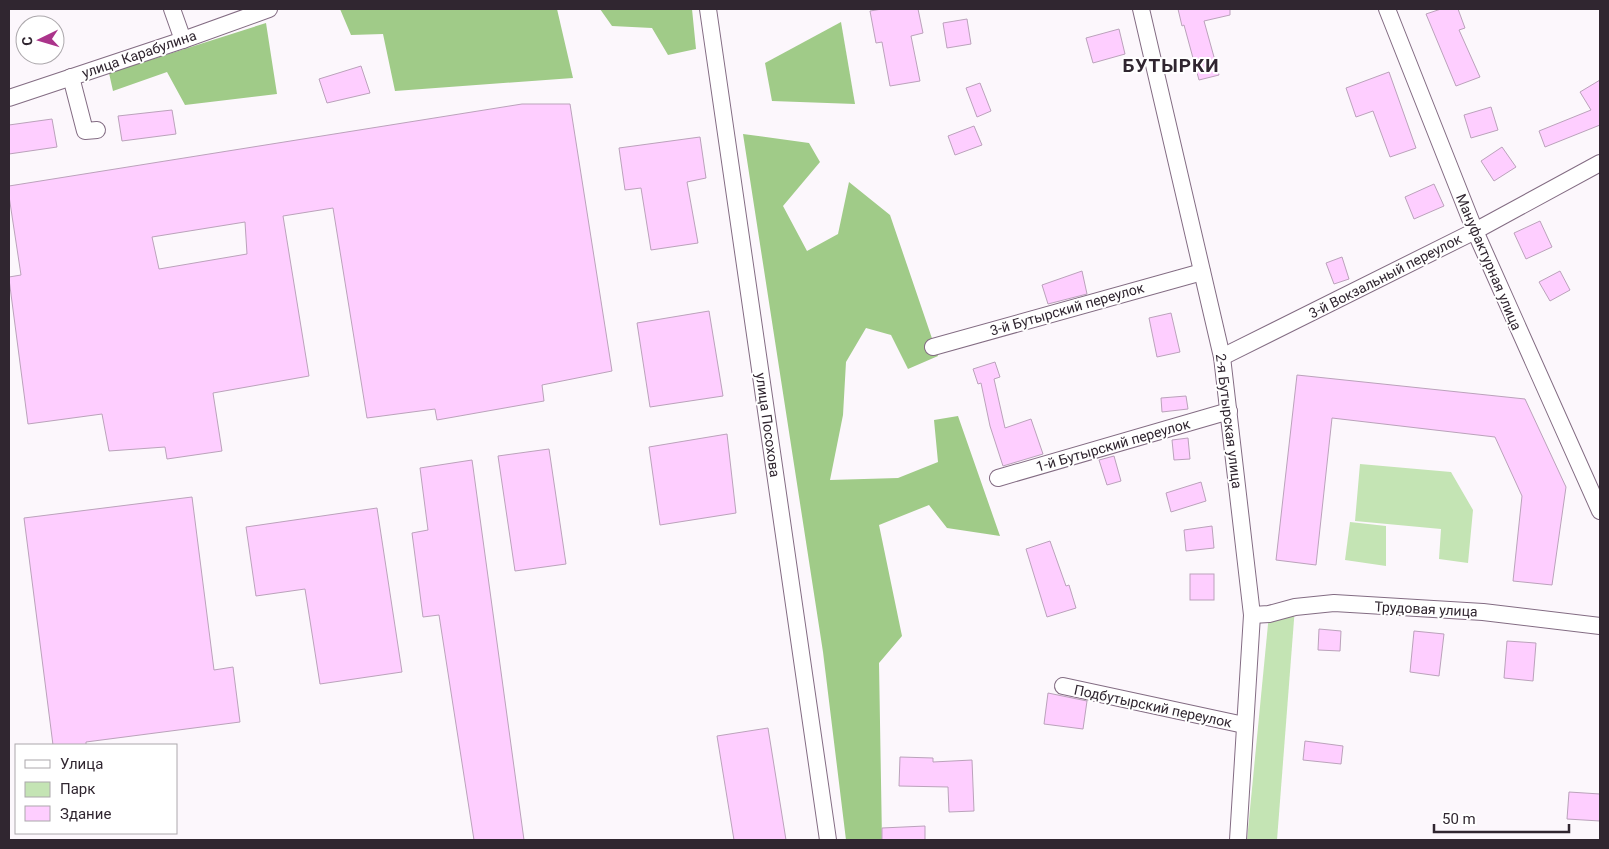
<svg xmlns="http://www.w3.org/2000/svg" width="1609" height="849" font-family="Roboto,sans-serif">
<rect width="100%" height="100%" fill="#fcf7fc"/>
<g fill="#c4e4b4">
<path d="M1360,464l91,8 22,38 -5,53 -29,-4 2,-30 -86,-8z"/>
<path d="M1350,522l36,4v40l-41,-6z"/>
<path d="M1295,607l-18,233h-30l22,-226z"/>
</g>
<g fill="#a0cb88">
<path d="M340,9h217l16,69 -178,13 -12,-57 -32,1z"/>
<path d="M600,9h92l4,40 -28,6 -16,-27 -40,-2z"/>
<path d="M841,22l14,82 -83,-3 -7,-38z"/>
<path d="M266,23l11,71 -92,11 -18,-33 -54,19 -4,-18z"/>
<path d="M743,134l66,9 11,19 -37,44 24,45 31,-17 11,-52 41,33 48,141 -30,13 -17,-34 -25,-7 -20,34 -3,53 -13,65 68,-2 40,-16 -4,-42 24,-4 42,120 -53,-8 -18,-23 -50,20 23,111 -23,27 3,177h-36l-23,-188z"/>
</g>
<g fill="#feceff" stroke="#bba2bb" fill-rule="evenodd">
<path d="M882,9h36l5,24 -12,3 9,45 -30,5 -8,-44 -6,1 -6,-32z"/>
<path d="M1178,9h52v6l-26,6 15,54 -20,5 -15,-55 -2,1z"/>
<path d="M1441,9h17l7,19 -6,2 21,47 -24,9 -30,-72z"/>
<path d="M967,19l4,25 -24,4 -4,-25z"/>
<path d="M1119,29l6,25 -32,9 -7,-25z"/>
<path d="M361,66l9,27 -43,10 -8,-24z"/>
<path d="M1389,72l27,76 -26,9 -17,-46 -17,6 -10,-29z"/>
<path d="M1600,80v45l-55,22 -6,-16 52,-21 -11,-18z"/>
<path d="M980,83l11,28 -14,6 -11,-29z"/>
<path d="M522,104h48l42,267 -70,14 2,16 -107,19 -2,-11 -68,9 -34,-210 -50,8 26,160 -96,17 9,58 -55,8 -2,-12 -56,4 -7,-37 -74,10 -19,-145v-2l12,-2 -12,-79v-10zM245,222l2,32 -88,15 -7,-32z"/>
<path d="M1491,107l7,23 -27,8 -7,-23z"/>
<path d="M172,110l4,24 -54,7 -4,-25z"/>
<path d="M52,119l5,28 -48,7v-29z"/>
<path d="M974,126l8,19 -27,10 -7,-19z"/>
<path d="M700,137l6,41 -19,4 11,61 -47,7 -10,-62 -16,2 -6,-42z"/>
<path d="M1502,147l14,20 -22,14 -13,-20z"/>
<path d="M1434,184l10,22 -30,13 -9,-22z"/>
<path d="M1540,221l12,26 -26,12 -12,-26z"/>
<path d="M1342,257l7,22 -15,5 -8,-21z"/>
<path d="M1082,271l5,23 -39,10 -6,-19z"/>
<path d="M1560,271l10,19 -20,11 -11,-19z"/>
<path d="M709,311l14,85 -73,11 -13,-84z"/>
<path d="M1171,313l9,39 -23,5 -8,-39z"/>
<path d="M995,362l5,15 -6,2 11,49 26,-9 12,35 -40,12 -13,-40 -9,-43 -3,1 -5,-15z"/>
<path d="M1297,375l228,24 41,88 -14,98 -39,-4 9,-85 -27,-59 -163,-19 -16,147 -40,-5z"/>
<path d="M1186,396l2,13 -26,3 -1,-14z"/>
<path d="M727,434l9,79 -76,12 -11,-78z"/>
<path d="M1188,438l2,21 -16,1 -2,-20z"/>
<path d="M549,449l17,115 -51,7 -17,-115z"/>
<path d="M1114,456l7,25 -14,4 -8,-25z"/>
<path d="M472,460l1,7 51,373h-50l-35,-225 -16,2 -11,-84 16,-3 -8,-62z"/>
<path d="M1201,482l5,19 -35,11 -5,-19z"/>
<path d="M192,497l22,173 19,-3 7,55 -154,20v3h-33l-29,-227z"/>
<path d="M377,508l25,164 -82,12 -15,-95 -49,7 -10,-69z"/>
<path d="M1212,526l2,22 -28,3 -2,-21z"/>
<path d="M1050,541l16,45 3,-1 7,23 -29,9 -21,-68z"/>
<rect x="1190" y="574" width="24" height="26"/>
<path d="M1319,629l22,2 -1,20 -22,-1z"/>
<path d="M1414,631l30,3 -5,42 -29,-4z"/>
<path d="M1507,641l29,2 -3,38 -29,-3z"/>
<path d="M1048,693l39,8 -4,28 -39,-5z"/>
<path d="M768,728l18,112h-52l-17,-104z"/>
<path d="M1305,741l38,5 -2,18 -38,-4z"/>
<path d="M900,757l33,1v4l39,-2 2,51 -25,1 -1,-25 -49,-1z"/>
<path d="M1569,792l31,2v27l-33,-2z"/>
<path d="M925,826v14h-43v-12z"/>
</g>
<g fill="none" stroke-linecap="round" stroke-linejoin="round">
<defs>
<g id="street">
<path d="M172,9l11,31"/>
<path d="M708,9l120,831"/>
<path d="M1141,9l81,348 30,258 -14,225"/>
<path d="M1387,9l88,222 125,280"/>
<path d="M71,77l14,54 12,-1"/>
<path d="M9,98l174,-58 86,-31"/>
<path d="M933,347l269,-75"/>
<path d="M1222,357l253,-126 125,-68"/>
<path d="M998,478l231,-67"/>
<path d="M1252,615l17,-1 26,-7 39,-4 149,9 117,14"/>
<path d="M1063,686l181,39"/>
</g>
</defs>
<use href="#street" stroke="#836c83" stroke-width="18"/>
<use href="#street" stroke="#fff" stroke-width="16"/>
</g>
<g text-anchor="middle" dominant-baseline="central" stroke-width="4" stroke-linejoin="round" paint-order="stroke">
<g font-size="14" fill="#302630" stroke="#fff">
<text transform="translate(139 54) rotate(-19)">улица Карабулина</text>
<text transform="translate(1489 262) rotate(67)">Мануфактурная улица</text>
<text transform="translate(1385 276) rotate(-27)">3-й Вокзальный переулок</text>
<text transform="translate(1067 309) rotate(-16)">3-й Бутырский переулок</text>
<text transform="translate(1229 421) rotate(83)">2-я Бутырская улица</text>
<text transform="translate(768 425) rotate(82)">улица Посохова</text>
<text transform="translate(1113 445) rotate(-16)">1-й Бутырский переулок</text>
<text transform="translate(1426 609) rotate(3)">Трудовая улица</text>
<text transform="translate(1153 706) rotate(12)">Подбутырский переулок</text>
</g>
<g font-size="19" font-weight="bold" letter-spacing="1" fill="#302630" stroke="#fff">
<text x="1171" y="65">БУТЫРКИ</text>
</g>
</g>
<rect width="1609" height="849" fill="none" stroke="#302630" stroke-width="20"/>
<rect x="15" y="744" width="162" height="90" fill="#ffffff" stroke="#aca8ac"/>
<rect x="25" y="760" width="25" height="8" fill="#ffffff" stroke="#aca8ac"/>
<text x="60" y="769" font-size="15" fill="#302630">Улица</text>
<rect x="25" y="782" width="25" height="15" fill="#c4e4b4" stroke="#aca8ac"/>
<text x="60" y="794" font-size="15" fill="#302630">Парк</text>
<rect x="25" y="806" width="25" height="15" fill="#feceff" stroke="#aca8ac"/>
<text x="60" y="819" font-size="15" fill="#302630">Здание</text>
<g transform="translate(40 40) rotate(265)"><circle r="24" fill="#ffffff" stroke="#aca8ac"/>
<path d="M0-4L9 19L0 12L-9 19Z" fill="#ab348b"/>
<text y="-8" font-size="14" font-weight="bold" text-anchor="middle" fill="#302630">С</text>
</g>
<path d="M1434 824v8h135v-8" fill="none" stroke="#302630" stroke-width="2.5"/>
<text x="1442" y="824" font-size="15" fill="#302630" stroke="#ffffff" stroke-width="4" paint-order="stroke">50 m</text>
</svg>
